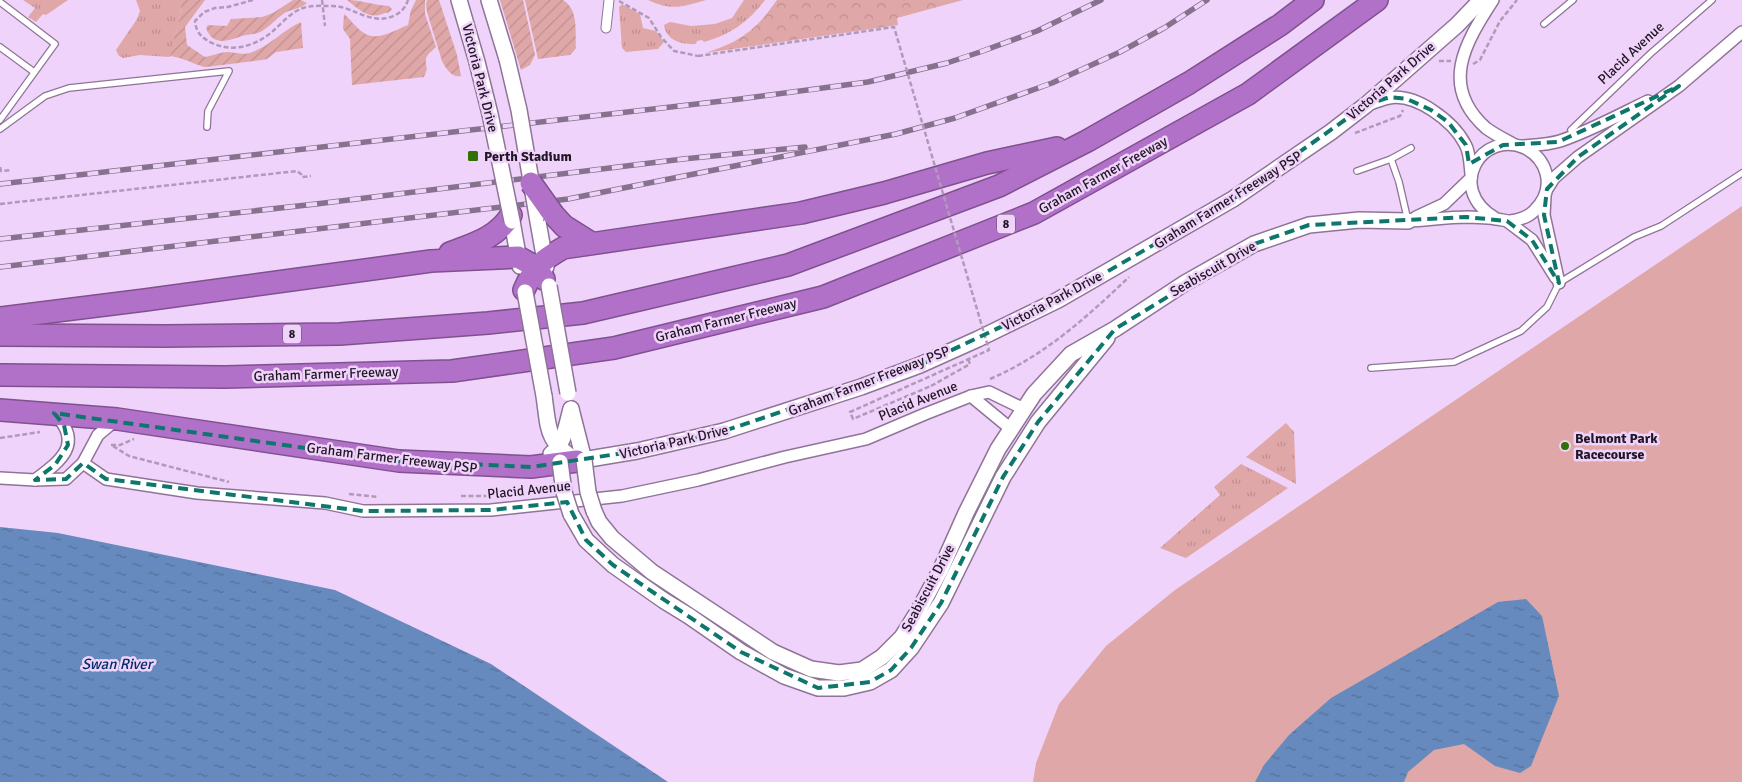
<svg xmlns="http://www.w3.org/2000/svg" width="1742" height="782" font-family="Signika,sans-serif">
<defs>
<pattern id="grass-tufts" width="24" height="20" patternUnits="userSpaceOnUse" patternTransform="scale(1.25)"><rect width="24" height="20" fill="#dfa7a8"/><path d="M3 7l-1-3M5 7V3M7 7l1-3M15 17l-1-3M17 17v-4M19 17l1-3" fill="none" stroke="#bf8f90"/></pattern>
<pattern id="forest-crowns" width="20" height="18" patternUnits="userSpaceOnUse" patternTransform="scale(1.25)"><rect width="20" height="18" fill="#dfa7a8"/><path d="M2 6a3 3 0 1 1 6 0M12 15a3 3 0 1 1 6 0" fill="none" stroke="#bf8f90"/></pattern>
<pattern id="garden-furrows" width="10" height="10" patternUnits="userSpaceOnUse" patternTransform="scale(1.25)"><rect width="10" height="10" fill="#dfa7a8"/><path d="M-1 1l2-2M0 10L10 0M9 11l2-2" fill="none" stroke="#bf8f90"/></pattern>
<pattern id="water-ripples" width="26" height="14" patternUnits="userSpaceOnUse" patternTransform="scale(1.25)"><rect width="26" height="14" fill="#668abd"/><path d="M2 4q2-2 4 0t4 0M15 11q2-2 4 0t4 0" fill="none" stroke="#547099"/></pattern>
</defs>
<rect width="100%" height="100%" fill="#f0d3fa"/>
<g fill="url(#grass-tufts)">
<path d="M23,0h45l-22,15 -3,-1 -7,8 -8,-5 7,-9z"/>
<path d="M136,0h45c1,20 -8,38 -11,57l-30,-2 -17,3 -4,-2 -3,-6 21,-31 3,-8z"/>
<path d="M648,0h58c-24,7 -34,11 -58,0z"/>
<path d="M744,0h21c-16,22 -35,35 -61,42l-2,-2 -5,1 -1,3c-13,1 -30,-3 -32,-19l6,-3 21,4 24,-2 17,-6z"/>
<path d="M622,4l18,10 3,14 13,3 8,11 -6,7 -32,3 -4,-4 -3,-41z"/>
<path d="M1286,423l8,9 2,52 -50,-27z"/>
<path d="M1241,464l47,24 -102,70 -26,-10 60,-53 -6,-8z"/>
</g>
<path fill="url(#forest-crowns)" d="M777,0h186l-66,18 1,7 -193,28c35,-11 51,-23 72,-53z"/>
<path fill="#dfa7a8" d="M1742,206v576h-709l3,-19 23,-59 47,-58 69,-56z"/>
<g fill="url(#garden-furrows)">
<path d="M181,0h24l-20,27 2,18 18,12c7,-1 15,-5 23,-5 10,1 17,4 27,-1 17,-7 28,-21 46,-29l2,26 -27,4 -9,7 -5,1 -56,7c-9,-1 -15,-6 -24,-8 -4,-2 -8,-2 -12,-3 3,-19 12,-36 11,-56z"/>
<path d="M293,0h8l6,3c-6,6 -17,6 -24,11 -7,5 -12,11 -18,15 -6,5 -12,5 -19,6 -15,4 -32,14 -40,-7l2,-3 19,1 4,-7 31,-2 11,-4z"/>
<path d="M347,0c14,0 27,5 42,6l3,3c-3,5 -5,3 -10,5 -13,6 -25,-6 -35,-14z"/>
<path d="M416,0h9v14l11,33c-9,9 -12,8 -9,22l-3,8 -72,8 -2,-46 -7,-10 1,-15c7,6 12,14 20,19 13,9 31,-3 44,-8l3,-15z"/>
<path d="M427,0h12l18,55 4,21c-9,2 -15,-7 -19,-15l-15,-49 -1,-8z"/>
<path d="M500,0h23l12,55 -5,10 -9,5z"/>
<path d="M525,0h38c16,10 12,32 13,48l-6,7 -32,4z"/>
</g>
<g fill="url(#water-ripples)">
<path d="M0,527l58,6 277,57 156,74 177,118h-668z"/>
<path d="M1526,599l16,17 17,80 -28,70 -11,7 -25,-7 -31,-22 -30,6 -26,22 -4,10h-149l9,-17 25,-30 42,-37 167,-96z"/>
</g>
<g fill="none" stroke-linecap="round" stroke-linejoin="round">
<defs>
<g id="service">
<path d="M0,2l55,42 -55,76"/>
<path d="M1544,24l29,-24"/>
<path d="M0,47l34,25"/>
<path d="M0,129l45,-33 24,-8 160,-17 -21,40 -1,16"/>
<path d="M1571,130l79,-76 62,-54"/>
<path d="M1357,171l34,-12"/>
<path d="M1408,221l-9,-39 -8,-23 20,-11"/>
<path d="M1371,368l83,-6 67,-31 26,-24 12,-24 75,-46 27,-11 81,-53"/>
</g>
<path id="pedestrian" d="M606,28l3,-28"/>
<g id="minor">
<path d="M1493,0c-28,43 -54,86 -7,128 8,6 18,11 27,16"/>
<path d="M1370,104c6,-2 13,-5 19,-6 27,-5 64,23 76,46 5,8 5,21 6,30"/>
<path d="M1521,146c13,-1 26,-1 39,-5 30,-10 59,-26 88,-40"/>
<path d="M1547,189l7,-11 24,-21 101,-71 63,-54"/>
<path d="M1545,197l-1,18 15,68"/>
<path d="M1416,217l28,-13 27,-26"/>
<path d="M1408,221c20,-1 40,-4 60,-4 9,1 18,0 27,2 5,0 10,2 15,2 9,-1 18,-4 24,-10 10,-10 16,-23 12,-38 -3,-11 -11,-20 -21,-25 -43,-19 -80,40 -30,70"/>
<path d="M1507,221l25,19 24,38"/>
<path d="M971,396l40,33"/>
<path d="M83,463l23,16 91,14 128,10 38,8 128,-1 131,-14 76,-16 87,-23 81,-18 59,-25 46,-18 18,-4 35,17"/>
<path d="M0,478l35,2 31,-1 17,-16 15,-28 19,-16"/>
<path d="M35,480c24,-18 49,-35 21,-65"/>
</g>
<g id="tertiary">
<path d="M459,0l18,62"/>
<path d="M489,0l18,59"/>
<path d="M537,216l9,51"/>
<path d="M512,221l8,45"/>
<path d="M544,396c5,35 2,45 33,65l60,-10 87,-20 137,-44 59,-22 58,-26 80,-39 175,-101 98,-67 35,-27 91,-80 24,-25"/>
<path d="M571,409l13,51"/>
<path d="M551,454c14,-11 15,-28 20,-45"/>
<path d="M594,511l5,11 13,16 40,34 121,80 38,17 28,4 23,-3 20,-13 20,-20 17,-27 22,-41 25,-56 32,-64 36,-55 37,-40 44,-25 70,-46 69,-39 55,-19 50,-5 49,1"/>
<path d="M571,514l15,26 27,25 50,35 26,16 52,36 43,24 34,12h26l26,-6 21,-12 20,-22 30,-45 62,-126 35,-55 69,-84"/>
</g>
<g id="motorway">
<path d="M553,214l11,12 27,17"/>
<path d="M450,253c23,-9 47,-15 61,-38"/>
<path d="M524,290c11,-25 17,-29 39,-42l238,-35 83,-20 103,-30 70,-15"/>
<path d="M0,318l145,-18 286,-39 87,-4 18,10 8,12"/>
<path d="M0,335l165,1 175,-2 148,-11 95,-10 205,-48 211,-79 88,-45 102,-58 91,-58 33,-25"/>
<path d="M0,375l225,2 227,-6 162,-23 209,-51 211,-84 214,-119 129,-94"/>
<path d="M0,410l117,9 282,42 132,6 46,-6"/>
</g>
</defs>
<use href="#service" stroke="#8f7498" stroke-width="8"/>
<use href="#pedestrian" stroke="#8f7498" stroke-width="11"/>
<use href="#minor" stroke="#8f7498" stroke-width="14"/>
<use href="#tertiary" stroke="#8f7498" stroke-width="18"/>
<use href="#motorway" stroke="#7f518f" stroke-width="24"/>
<g stroke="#b19ab9" stroke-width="2.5" stroke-dasharray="5 2.5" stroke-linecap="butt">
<path d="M253,0l-25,7 -13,1 -11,4 -9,9c1,12 7,17 17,22 21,10 44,3 61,-12 9,-8 18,-19 30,-23 9,-3 18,-2 27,-2 16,-1 29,10 44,12 14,3 30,-4 34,-18"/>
<path d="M322,0l3,26"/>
<path d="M619,1l30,17 12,19 13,14 24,5"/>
<path d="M1439,61h12"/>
<path d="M1473,64l7,-4 20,-39 17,-21"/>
<path d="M1355,133l42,-16 3,-1 3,-6"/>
<path d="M0,167l1,4 10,-1"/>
<path d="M0,204l297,-33 4,3 1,3 9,-1"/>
<path d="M990,379c54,-23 97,-62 139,-102"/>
<path d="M931,386l39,-22 -2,-5"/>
<path d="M0,438l40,-6"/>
<path d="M111,445h9l14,-6"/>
<path d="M113,446l16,10 100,26"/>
<path d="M349,494l29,3"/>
<path d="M461,496h32"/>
</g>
<use href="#service" stroke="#fff" stroke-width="5.5"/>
<use href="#pedestrian" stroke="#fff" stroke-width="9"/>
<use href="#minor" stroke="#fff" stroke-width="11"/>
<use href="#tertiary" stroke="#fff" stroke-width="15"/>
<use href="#motorway" stroke="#b271c9" stroke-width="21"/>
<defs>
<g id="rail">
<path d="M0,184l740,-85 128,-17 79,-19 33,-11 57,-21 64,-31"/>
<path d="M0,239l316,-35 367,-45 122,-12"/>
<path d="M0,267l568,-68 328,-65 59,-16 97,-35 68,-31 44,-24 43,-28"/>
</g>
</defs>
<use href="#rail" stroke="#86728d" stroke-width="5.5"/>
<use href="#rail" stroke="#f0d3fa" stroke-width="4" stroke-dasharray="11" stroke-linecap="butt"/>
<defs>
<g id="tertiary-bridge">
<path d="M507,59l12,51 18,106"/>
<path d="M477,62l13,52 22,107"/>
<path d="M549,286l19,107"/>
<path d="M525,292l19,104"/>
<path d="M584,460l4,32 6,19"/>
<path d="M560,462l4,30 7,22"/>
</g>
<path id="motorway-bridge" d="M531,183l22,31"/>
</defs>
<use href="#tertiary-bridge" stroke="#8f7498" stroke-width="18" stroke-linecap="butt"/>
<use href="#motorway-bridge" stroke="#7f518f" stroke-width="24" stroke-linecap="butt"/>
<path stroke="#b19ab9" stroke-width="2.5" stroke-dasharray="5 2.5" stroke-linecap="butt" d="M698,56l196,-29 95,323 -139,62 3,7 78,-33"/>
<use href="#tertiary-bridge" stroke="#fff" stroke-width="15"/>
<use href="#motorway-bridge" stroke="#b271c9" stroke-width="21"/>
</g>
<path fill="none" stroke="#0f766e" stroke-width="4" stroke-dasharray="10 6" stroke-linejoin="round" d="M1679,86l-101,71 -31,32 -3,26 15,68 -27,-43 -25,-19 -41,-4 -157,8 -55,19 -139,85 -77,93 -35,55 -62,126 -30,45 -20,22 -21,12 -52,6 -77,-36 -128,-87 -27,-25 -19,-38 -76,8 -128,1 -257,-32 -23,-16 -17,16 -31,1 20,-15 13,-20 -4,-20 -10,-12 345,48 132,6 106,-16 87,-20 196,-66 138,-65 175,-101 133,-94 24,-8 17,2 24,11 17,12 18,23 3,19 34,-19 55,-3z"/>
<g fill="#317005" stroke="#f0d3fa" stroke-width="2">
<rect x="467" y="150" width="12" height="12" rx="2.5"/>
<circle cx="1565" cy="446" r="5"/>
</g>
<g text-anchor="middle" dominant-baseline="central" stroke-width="5" stroke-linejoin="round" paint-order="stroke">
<g fill="#f0d3fa" stroke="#5e4f64" stroke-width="1">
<rect x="997" y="214.5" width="18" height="19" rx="4"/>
<rect x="283" y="324.5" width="18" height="19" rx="4"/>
</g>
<g font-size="12" font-weight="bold" fill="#201624">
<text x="1006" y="224">8</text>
<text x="292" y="334">8</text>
</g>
<g font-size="14" fill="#201624" stroke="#f0d3fa">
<text transform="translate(1631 53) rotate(-43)">Placid Avenue</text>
<text transform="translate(480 78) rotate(76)">Victoria Park Drive</text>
<text transform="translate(1391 81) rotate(-41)">Victoria Park Drive</text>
<text transform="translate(1103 175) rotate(-29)">Graham Farmer Freeway</text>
<text transform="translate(1228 200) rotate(-32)">Graham Farmer Freeway PSP</text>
<text transform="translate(1213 269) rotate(-30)">Seabiscuit Drive</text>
<text transform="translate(1052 301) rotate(-28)">Victoria Park Drive</text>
<text transform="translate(726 320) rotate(-14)">Graham Farmer Freeway</text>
<text transform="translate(326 374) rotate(-2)">Graham Farmer Freeway</text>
<text transform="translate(869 381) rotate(-21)">Graham Farmer Freeway PSP</text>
<text transform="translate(918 401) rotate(-22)">Placid Avenue</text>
<text transform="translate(674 442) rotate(-13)">Victoria Park Drive</text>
<text transform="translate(392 458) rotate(7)">Graham Farmer Freeway PSP</text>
<text transform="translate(529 490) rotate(-6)">Placid Avenue</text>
<text transform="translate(928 588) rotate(-62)">Seabiscuit Drive</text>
</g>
<g font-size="14" font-weight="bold" fill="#201624" stroke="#f0d3fa" text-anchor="start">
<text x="484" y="156">Perth Stadium</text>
<text x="1575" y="438">Belmont Park<tspan x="1575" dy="16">Racecourse</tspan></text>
</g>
<g font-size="15" font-style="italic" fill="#002e6b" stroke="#f0d3fa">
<text x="117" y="664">Swan River</text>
</g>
</g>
</svg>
